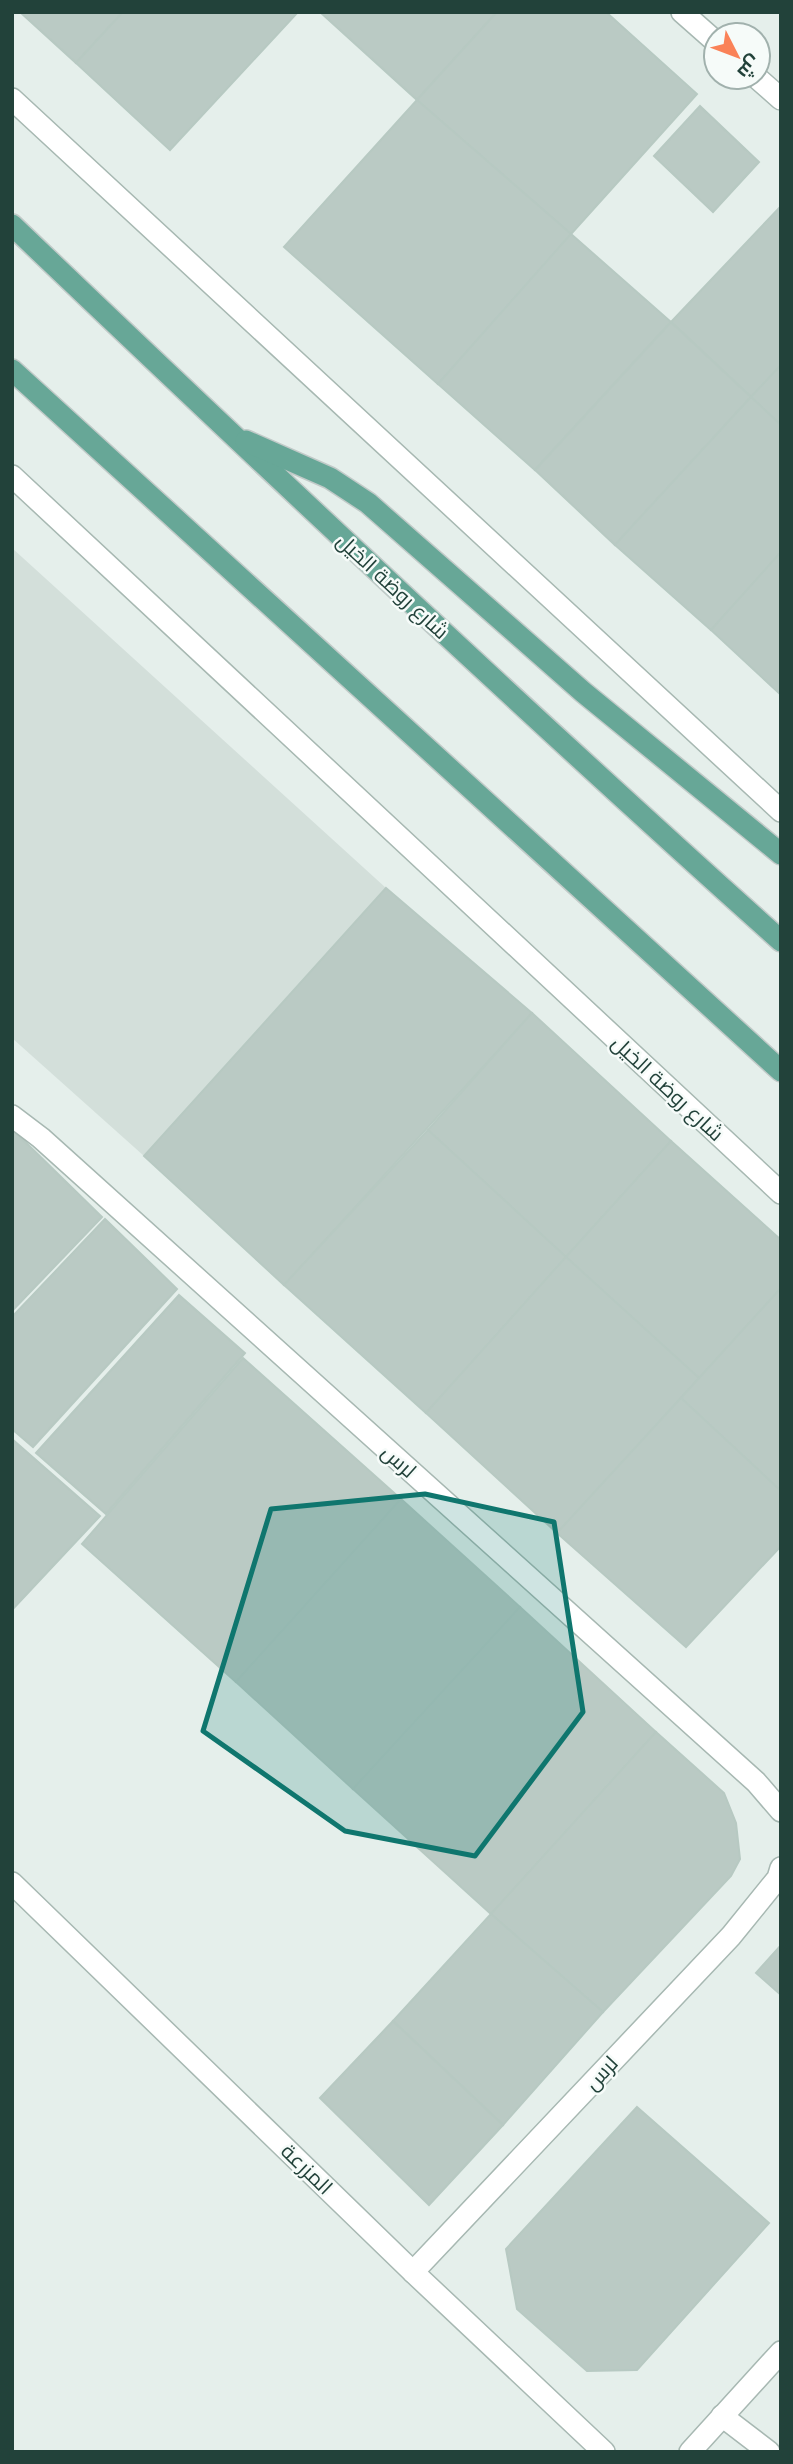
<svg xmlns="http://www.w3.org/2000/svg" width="793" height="2464" font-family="Helvetica,Cairo,sans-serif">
<rect width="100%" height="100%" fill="#e5efeb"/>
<path fill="#d3dfda" d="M12,548l374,340 -242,268 -132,-118z"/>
<g fill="#bacac4" stroke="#b7c9c2" stroke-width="2">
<path d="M20,12h103l-47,51z"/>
<path d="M123,12h175l-128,138 -94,-87z"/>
<path d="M320,12h177l-80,88z"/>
<path d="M497,12h109l91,82 -126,140 -154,-134z"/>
<path d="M417,100l154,134 -133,150 -154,-137z"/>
<path d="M700,106l59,56 -46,50 -59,-56z"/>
<path d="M781,206v159l-30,32 -80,-75z"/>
<path d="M571,234l100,88 -136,148 -97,-86z"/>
<path d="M671,322l80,75 -136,148 -80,-75z"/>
<path d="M781,365v60l-30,-28z"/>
<path d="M751,397l30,28v127l-70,78 -96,-85z"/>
<path d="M781,552v143l-70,-65z"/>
<path d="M386,888l146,125 -248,272 -140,-129z"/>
<path d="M532,1013l139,128 -105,116 -138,-127z"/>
<path d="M12,1129l90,88 -90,94z"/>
<path d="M428,1130l138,127 -140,156 -142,-128z"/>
<path d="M671,1141l110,99v48l-82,90 -133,-121z"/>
<path d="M105,1219l72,70 -144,158 -21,-18v-112z"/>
<path d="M566,1257l133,121 -142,155 -131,-120z"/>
<path d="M781,1288v203l-100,-93z"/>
<path d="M179,1295l66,58 -139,161 -70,-61z"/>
<path d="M243,1358l158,141 -165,183 -154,-138z"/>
<path d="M681,1398l100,93v55l-95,101 -129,-114z"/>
<path d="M12,1439l88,77 -88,94z"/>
<path d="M401,1499l119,108 -167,182 -117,-107z"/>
<path d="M520,1607l136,125 -165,182 -138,-125z"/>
<path d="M656,1732l68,61 12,30 4,36 -9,17 -128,136 -112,-98z"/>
<path d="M491,1914l112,98 -100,113 -110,-104z"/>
<path d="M781,1945v50l-25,-22z"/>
<path d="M393,2021l110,104 -74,80 -109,-107z"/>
<path d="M637,2107l132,116 -132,147 -50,1 -70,-62 -11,-60z"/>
</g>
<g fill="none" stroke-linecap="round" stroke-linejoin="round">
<defs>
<g id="minor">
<path d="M682,12l34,30"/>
<path d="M756,77l25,22"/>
<path d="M12,99l769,712"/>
<path d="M12,476l769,717"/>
<path d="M12,1116l29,22 715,644 25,29"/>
<path d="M12,1883l401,389 191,180"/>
<path d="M413,2272l318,-336 47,-58 3,-10"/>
<path d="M722,2416l47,36"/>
<path d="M690,2452l91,-100"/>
</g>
<g id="major">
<path d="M12,225c253,242 508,482 769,716"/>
<path d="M12,370l769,701"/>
<path d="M246,441l84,37 38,25 215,189 198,162"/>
</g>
</defs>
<use href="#minor" stroke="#a7b8b2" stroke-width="24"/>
<use href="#major" stroke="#c1cac8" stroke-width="24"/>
<use href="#minor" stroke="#fff" stroke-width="21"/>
<use href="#major" stroke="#67a797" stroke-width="21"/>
</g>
<path fill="#0f766e" fill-opacity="0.2" stroke="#0f766e" stroke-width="5" stroke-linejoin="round" d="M425,1494l129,28 29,190 -108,144 -130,-25 -142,-100 68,-222z"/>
<g text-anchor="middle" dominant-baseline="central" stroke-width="5" stroke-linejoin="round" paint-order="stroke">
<g font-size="21" fill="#22423a" stroke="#f6fbf9">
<text transform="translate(393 586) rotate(43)">شارع روضة الخيل</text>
<text transform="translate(668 1088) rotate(43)">شارع روضة الخيل</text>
<text transform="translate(399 1461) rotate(42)">لرس</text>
<text transform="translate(601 2073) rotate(-47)">لرس</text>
<text transform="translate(307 2169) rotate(44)">المزرعة</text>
</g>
</g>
<rect width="793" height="2464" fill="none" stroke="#22423a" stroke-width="28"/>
<g transform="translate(737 56) rotate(132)"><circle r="33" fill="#f6fbf9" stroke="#a1b1ad" stroke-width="2"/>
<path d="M0-5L12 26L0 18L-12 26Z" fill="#fa8258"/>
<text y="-10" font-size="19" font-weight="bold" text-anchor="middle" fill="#22423a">ش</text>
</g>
</svg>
